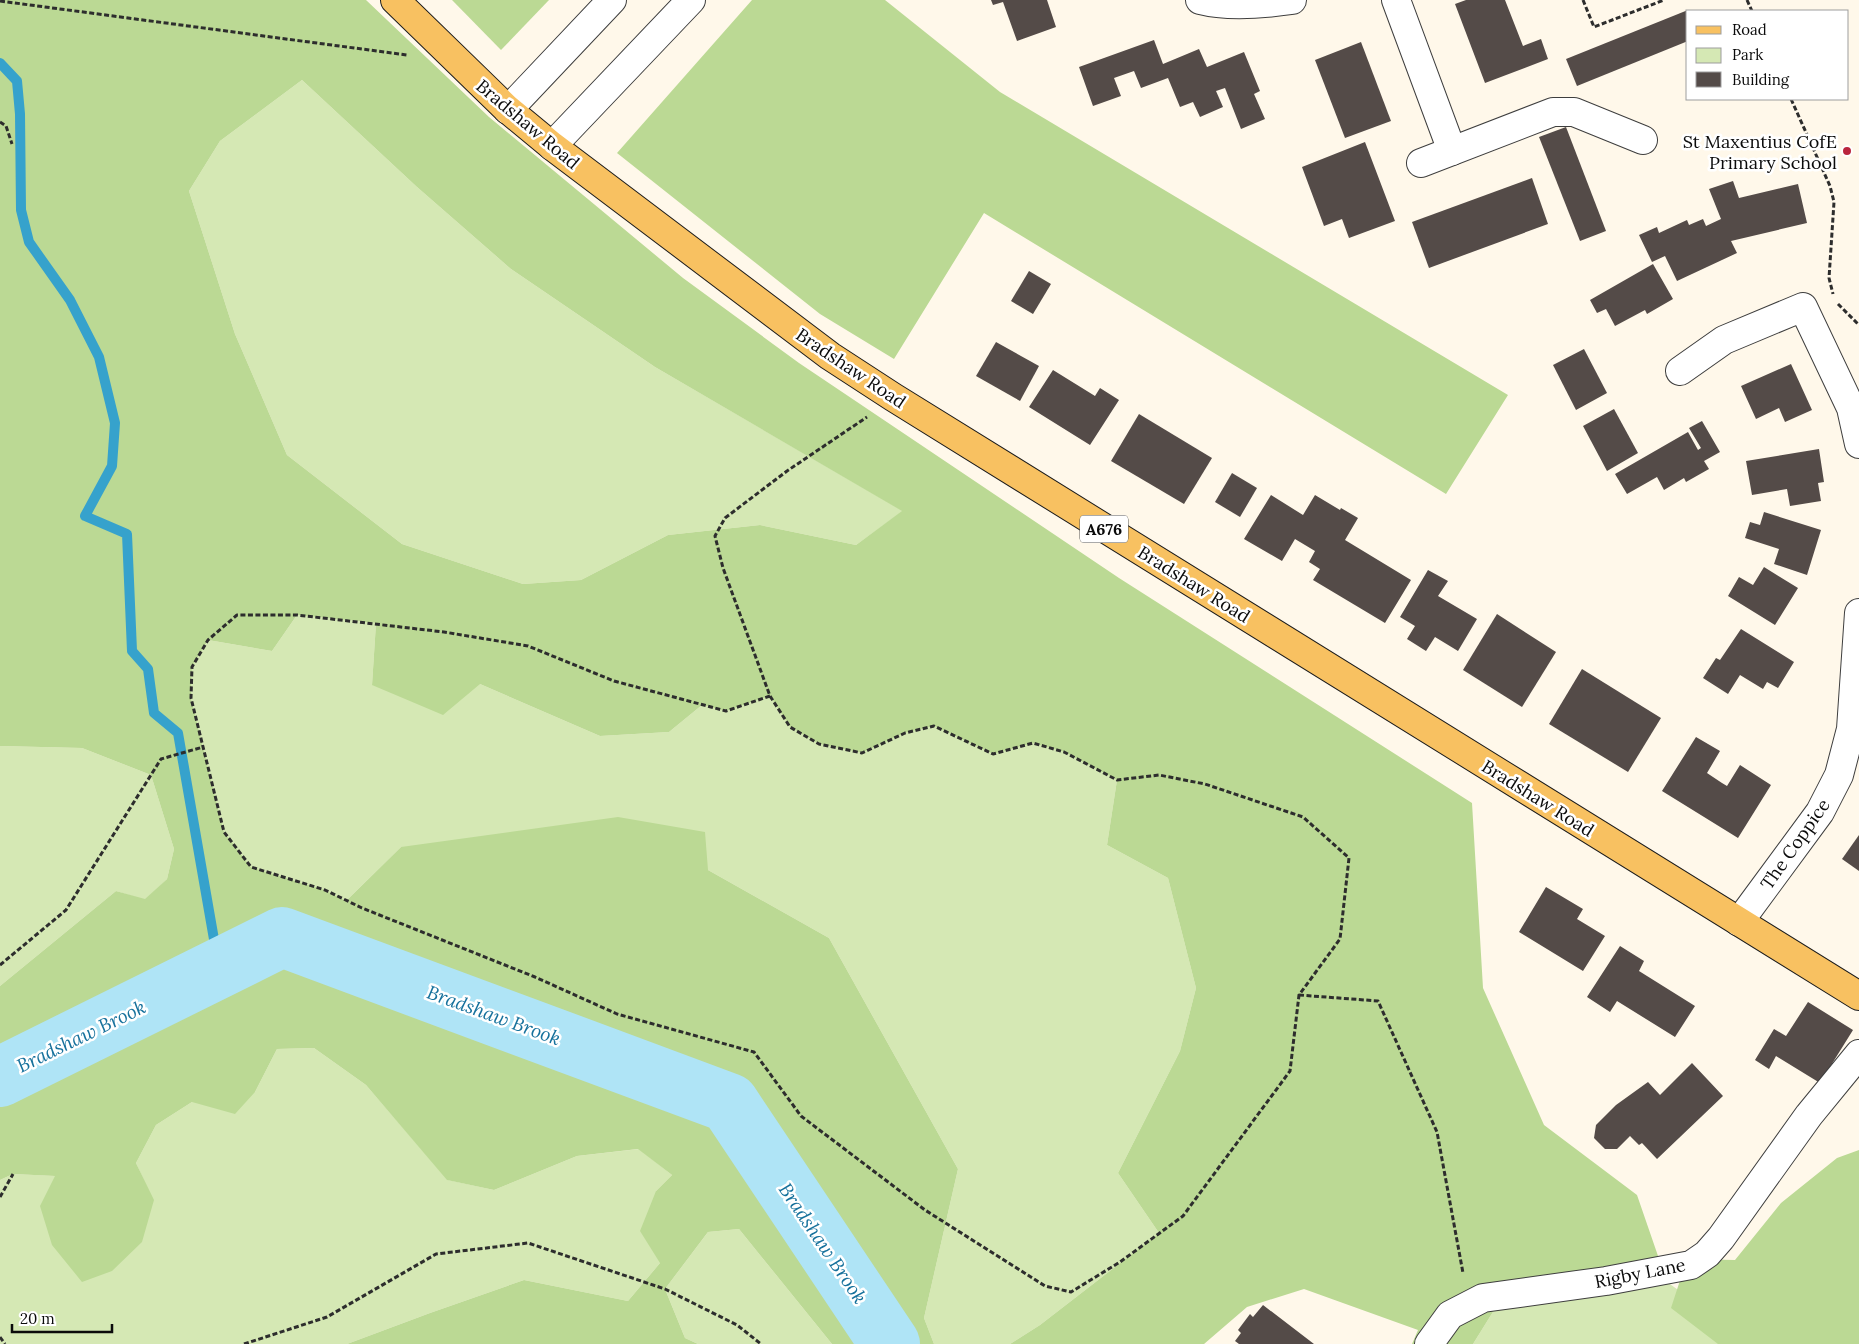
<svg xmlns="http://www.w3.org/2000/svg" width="1859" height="1344" font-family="Lora,serif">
<rect width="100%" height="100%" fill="#fff8ea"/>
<g fill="#d5e8b4">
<path d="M302,80l115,107 94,82 144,98 248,144 -47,34 -96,-20 -92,10 -87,45 -58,4 -121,-40 -115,-89 -52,-121 -46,-143 31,-50z"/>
<path d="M297,615l79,8 -4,62 108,-1 120,52 69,-4 33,-27 24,6 44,-15 20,31 29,17 43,9 43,-20 29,-7 59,28 40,-11 31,9 53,28 -10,65 61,33 28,110 -16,63 -62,122 41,60 -119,92 -30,19h-76l-10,-26 34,-149 -129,-231 -121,-68 -307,-23 -55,54 -21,-11 -74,-23 -27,-35 -33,-134 1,-31 16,-27 64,11z"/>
<path d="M0,746l82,2 69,27 23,74 -7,30 -22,21 -29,-9 -116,95z"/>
<path d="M314,1048l52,37 82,95 46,10 83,-34 62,-7 33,26 -16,16 4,72 -32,38 -104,-21 -94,33 -83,31h-347v-164l13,-6 43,2 97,24 -17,-37 20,-38 36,-23 63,-10 22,-43z"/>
<path d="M739,1229l93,115h-134l-13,-6 -20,-49 43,-57z"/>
<path d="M1667,1282l87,62h-281l23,-37z"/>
</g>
<g fill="#bbd994" fill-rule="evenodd">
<path d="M0,0h366l123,117 194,161 116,85 320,215 353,225 11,185 61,137 93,70 30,87 -171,25 -23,37h-61l6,-14 -114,-41 -57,18 -43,37h-194l30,-19 119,-92 -41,-60 62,-122 16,-63 -28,-110 -61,-33 10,-65 -53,-28 -31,-9 -40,11 -59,-28 -29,7 -43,20 -43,-9 -29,-17 -20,-31 -44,15 -24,-6 -33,27 -69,4 -120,-52 -37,31 -71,-30 4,-62 -79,-8 -25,36 -64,-11 -16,27 -1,31 33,134 27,35 74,23 21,11 55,-54 217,-30 87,15 3,38 121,68 129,231 -34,149 10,26h-102l-93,-115 -31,3 -43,57 20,49 13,6h-351l83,-31 94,-33 104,21 32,-38 -20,-32 16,-40 16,-16 -34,-26 -61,7 -83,34 -47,-10 -81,-95 -52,-37 -37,1 -22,43 -20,22 -43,-12 -36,23 -20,38 18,37 -12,42 -30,29 -30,11 -30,-37 -12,-39 15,-30 -42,-2 -13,6v-194l116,-95 29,8 22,-20 7,-30 -23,-74 -69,-27 -82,-2zM302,80l115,107 94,82 144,98 247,144 -46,34 -96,-20 -92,10 -87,45 -58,4 -121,-40 -115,-89 -52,-121 -46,-143 31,-50z"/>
<path d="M452,0h97l-48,50z"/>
<path d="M752,0h133l115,92 508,303 -62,99 -462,-281 -90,146 -74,-45 -203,-161z"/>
<path d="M1859,1150v194h-141l-47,-36 16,-49 48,1 46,-57 56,-45z"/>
</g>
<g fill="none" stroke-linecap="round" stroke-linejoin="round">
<path stroke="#36a2cc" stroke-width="10" d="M0,63l17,18 3,33 1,96 8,32 41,58 29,57 16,66 -3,43 -27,50 42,18 5,117 16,18 6,44 24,20 41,235"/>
<path stroke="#afe4f6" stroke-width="60" d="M0,1077l282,-140 447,166 161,241"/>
</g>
<g fill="#544b48">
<path d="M991,0h56l9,27 -39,14 -14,-39 -10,3z"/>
<path d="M1466,0h39l18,46 18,-7 7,20 -63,24 -30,-79z"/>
<path d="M1688,10v31l-111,45 -11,-27z"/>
<path d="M1154,40l9,24 36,-15 8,18 37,-15 16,39 -6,3 11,25 -24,10 -16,-41 -9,3 7,16 -23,10 -7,-15 -13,5 -12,-29 -27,10 -7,-17 -20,7 7,18 -28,10 -14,-39z"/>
<path d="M1361,42l30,79 -46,17 -30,-78z"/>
<path d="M1566,127l40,104 -26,10 -41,-104z"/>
<path d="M1365,142l30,79 -46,17 -7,-19 -18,7 -22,-59z"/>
<path d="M1532,178l16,46 -119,44 -17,-46z"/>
<path d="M1733,181l6,17 59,-14 9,39 -76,18 6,12 -60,28 -12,-25 -13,6 -13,-27 18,-8 2,6 28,-13 2,5 14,-6 3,7 15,-7 -12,-30z"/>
<path d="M1653,264l20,35 -26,15 -2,-4 -30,16 -9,-17 -9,4 -7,-13z"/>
<path d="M1029,271l22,13 -18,30 -22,-13z"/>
<path d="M996,342l43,24 -19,35 -44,-25z"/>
<path d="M1584,349l23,44 -31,17 -23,-45z"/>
<path d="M1791,364l21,46 -27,12 -6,-14 -23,11 -15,-33z"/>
<path d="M1053,370l42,26 5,-8 19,12 -29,45 -61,-38z"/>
<path d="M1614,409l24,44 -31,18 -24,-45z"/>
<path d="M1139,414l73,44 -28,46 -73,-43z"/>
<path d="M1702,421l18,31 -16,9 5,8 -23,13 -2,-4 -20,12 -7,-13 -30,17 -12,-20 73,-42 10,18 3,-2 -12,-20z"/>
<path d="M1819,449l5,33 -6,1 3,18 -31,5 -3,-17 -35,6 -6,-34z"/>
<path d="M1232,473l25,15 -17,29 -25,-15z"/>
<path d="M1271,495l32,20 12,-20 25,15 1,-2 17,10 -13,22 66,40 -26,43 -72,-43 7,-11 -11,-7 6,-11 -20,-12 -13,22 -38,-22z"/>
<path d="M1764,512l57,18 -14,45 -33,-11 5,-15 -34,-11 5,-16 10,3z"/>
<path d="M1764,567l34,21 -23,37 -47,-29 11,-19 14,8z"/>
<path d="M1428,570l20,11 -10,15 39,23 -19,32 -23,-14 -9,14 -19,-12 8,-13 -15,-9z"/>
<path d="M1497,614l59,38 -34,55 -59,-37z"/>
<path d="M1741,629l53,33 -16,26 -11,-6 -4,7 -23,-14 -12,19 -25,-16 13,-20 4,2z"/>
<path d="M1582,669l79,49 -33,54 -79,-48z"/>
<path d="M1696,737l24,14 -13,22 15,10 5,3 13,-21 31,20 -33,53 -76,-47z"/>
<path d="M1859,835v36l-17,-12z"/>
<path d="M1546,887l37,22 -6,10 28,17 -22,35 -64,-39z"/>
<path d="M1620,946l24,15 -5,10 56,35 -20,31 -58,-36 -7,11 -23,-15z"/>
<path d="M1808,1002l45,28 -33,53 -44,-27 -7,13 -14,-9 19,-31 12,7z"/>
<path d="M1692,1063l31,33 -66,63 -15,-16 -3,2 -9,-9 -13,13h-12l-11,-11 2,-13 20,-20 32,-23 12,13z"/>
<path d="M1263,1305l51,39h-75l-4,-3 6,-8 -3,-3 12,-16 3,3z"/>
</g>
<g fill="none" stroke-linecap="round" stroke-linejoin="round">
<defs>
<g id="minor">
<path d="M1200,0c27,7 64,4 92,0"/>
<path d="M1396,0l56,151"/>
<path d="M508,110l104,-110"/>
<path d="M552,146l139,-146"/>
<path d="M1421,163l132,-51h21l69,28"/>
<path d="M1680,371l44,-31 79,-33 48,101 8,36"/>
<path d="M1739,922l81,-110 19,-37 12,-46 8,-116"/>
<path d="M1429,1344l21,-29 33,-17 123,-17 85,-16 16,-11 14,-16 88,-123 50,-61"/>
</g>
<path id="major" d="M395,0l111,108 46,38 278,210 63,41 966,599"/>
</defs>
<use href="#minor" stroke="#3e3e3e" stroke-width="30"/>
<use href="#major" stroke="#1c1c1c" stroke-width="30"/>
<g stroke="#2d2d2d" stroke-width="3" stroke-dasharray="5 2.5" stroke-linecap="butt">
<path d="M1583,0l11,27 70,-27"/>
<path d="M1747,0l5,11"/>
<path d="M0,1l407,54"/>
<path d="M1791,99l39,87 4,16 -5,76 4,16"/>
<path d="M0,122l6,4 6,18"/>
<path d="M1838,304l21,21"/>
<path d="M770,696l-44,15 -112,-30 -86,-35 -84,-14 -147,-17h-60l-29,25 -16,27 -1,31 33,134 27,35 74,23 37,18 173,69 82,37 137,38 47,64 124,94 120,76 26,6 49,-30 63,-46 107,-145 9,-76 41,-56 9,-81 -46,-41 -98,-33 -46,-9 -42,5 -53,-28 -31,-9 -40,11 -59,-28 -29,7 -43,20 -43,-9 -29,-17 -20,-31 -47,-128 -8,-32 10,-18 62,-47 80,-54"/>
<path d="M0,965l66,-55 95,-151 42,-12"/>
<path d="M1299,995l79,6 59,131 26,141"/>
<path d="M0,1197l13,-23"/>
<path d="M0,1337l5,7"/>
<path d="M244,1344l83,-27 109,-63 92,-11 137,46 72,36 24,19"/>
</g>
<use href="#minor" stroke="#fff" stroke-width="28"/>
<use href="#major" stroke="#f8c161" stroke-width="28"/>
</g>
<circle fill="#ba253d" stroke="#fff" stroke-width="2" cx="1847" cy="151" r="5"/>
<g text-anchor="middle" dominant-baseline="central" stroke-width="5" stroke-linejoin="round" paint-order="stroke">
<rect fill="#fff" stroke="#545454" stroke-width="1" x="1080" y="515.5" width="48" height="27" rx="4"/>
<g font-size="16" font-weight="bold" fill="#0b0b0b">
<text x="1104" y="529">A676</text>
</g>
<g font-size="18" fill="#0b0b0b" stroke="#fff">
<text transform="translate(528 124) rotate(40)">Bradshaw Road</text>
<text transform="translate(851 368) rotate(34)">Bradshaw Road</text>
<text transform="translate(1194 584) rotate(32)">Bradshaw Road</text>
<text transform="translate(1538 798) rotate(32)">Bradshaw Road</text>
<text transform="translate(1795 844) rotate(-55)">The Coppice</text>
<text transform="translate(1640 1273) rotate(-11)">Rigby Lane</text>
</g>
<g font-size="18" fill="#0b0b0b" stroke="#fff" text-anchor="end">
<text x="1837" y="141">St Maxentius CofE<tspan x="1837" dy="21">Primary School</tspan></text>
</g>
<g font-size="19" font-style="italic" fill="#16719c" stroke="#fff">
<text transform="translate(494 1015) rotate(20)">Bradshaw Brook</text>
<text transform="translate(81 1036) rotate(-26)">Bradshaw Brook</text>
<text transform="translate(823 1243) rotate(56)">Bradshaw Brook</text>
</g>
</g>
<rect x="1686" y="10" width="162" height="90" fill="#ffffff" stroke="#9d9d9d"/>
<rect x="1696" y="26" width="25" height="8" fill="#f8c161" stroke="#9d9d9d"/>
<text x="1732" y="35" font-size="15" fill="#0b0b0b">Road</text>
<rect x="1696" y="48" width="25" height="15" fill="#d5e8b4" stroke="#9d9d9d"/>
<text x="1732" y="60" font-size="15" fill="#0b0b0b">Park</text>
<rect x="1696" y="72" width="25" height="15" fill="#544b48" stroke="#9d9d9d"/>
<text x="1732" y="85" font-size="15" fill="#0b0b0b">Building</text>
<path d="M12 1324v8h100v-8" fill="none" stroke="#0b0b0b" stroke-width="2.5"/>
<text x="20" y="1324" font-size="15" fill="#0b0b0b" stroke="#ffffff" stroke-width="4" paint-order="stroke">20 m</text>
</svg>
